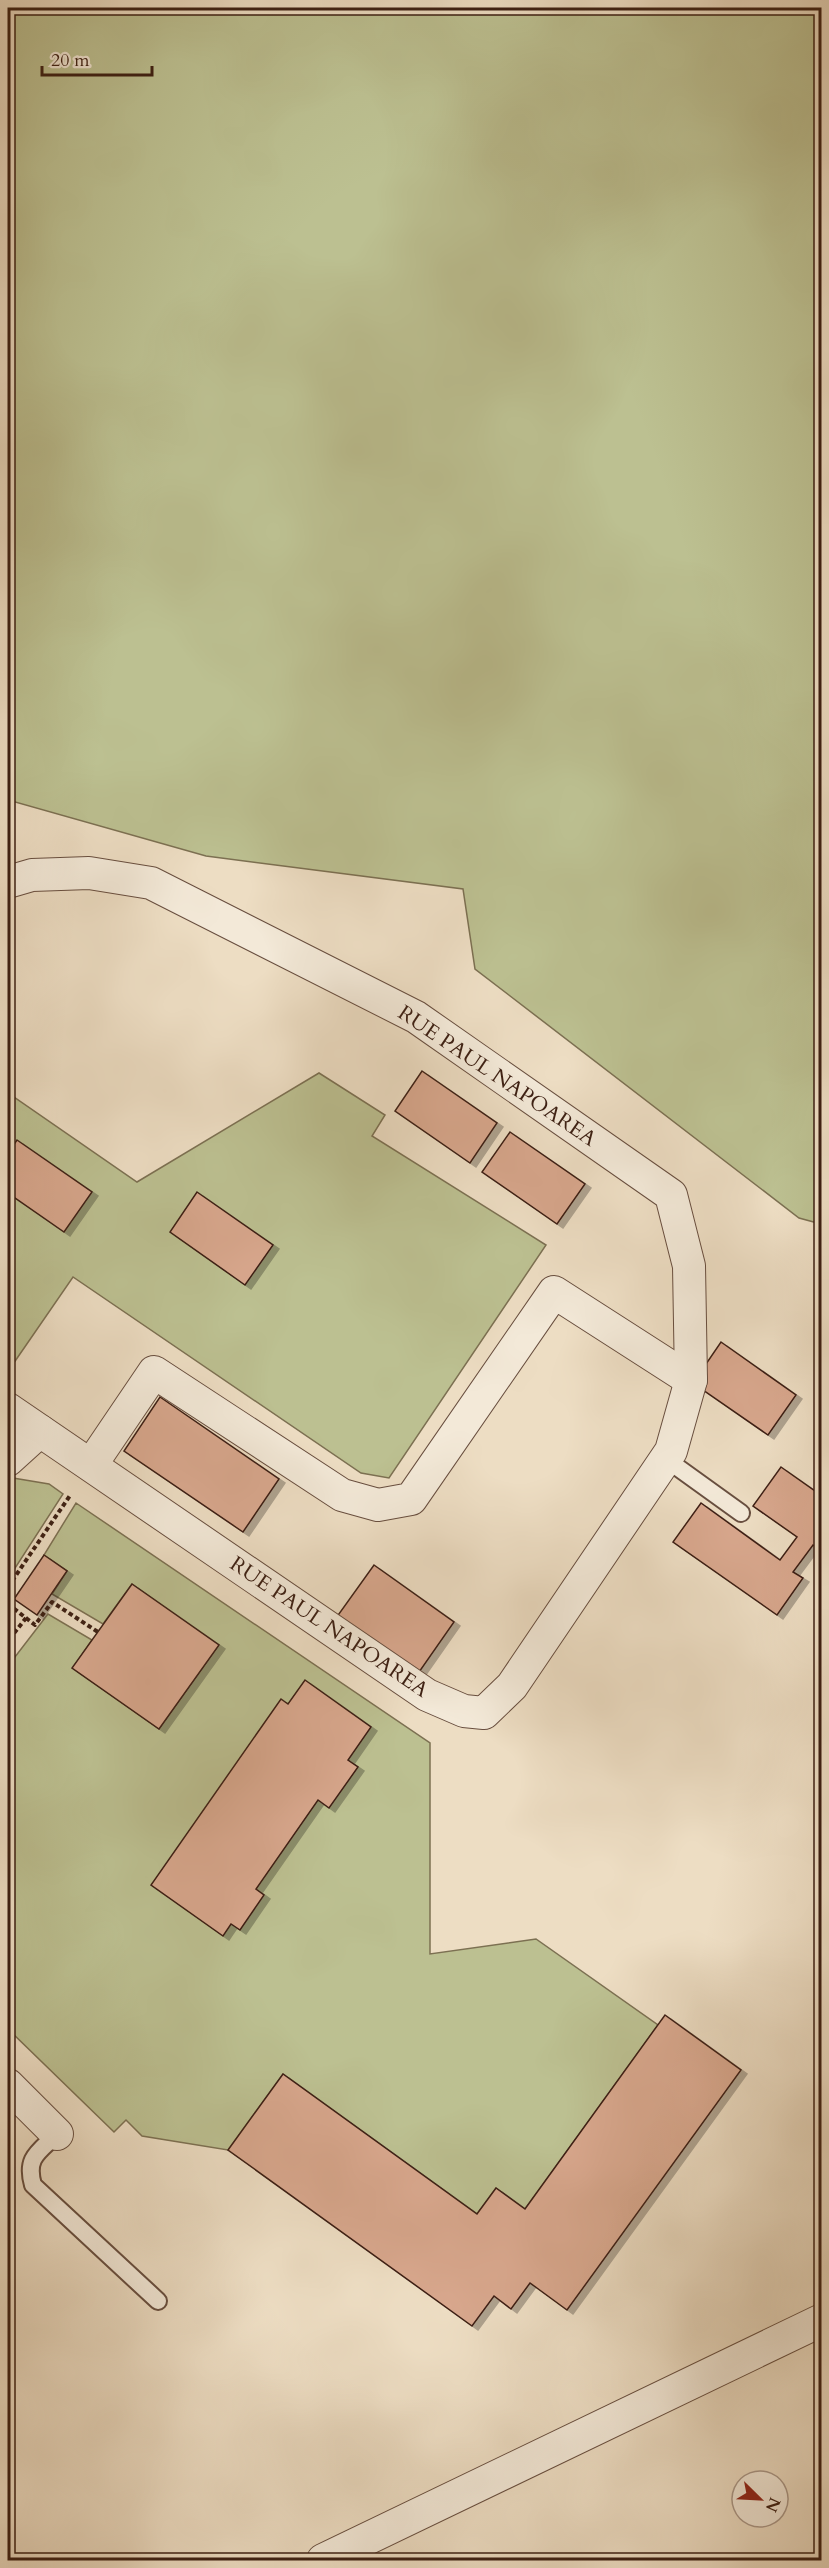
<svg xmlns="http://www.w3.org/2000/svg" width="829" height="2568" font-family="Cardo,serif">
<defs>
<filter id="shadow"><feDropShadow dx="6" dy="4" stdDeviation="0" flood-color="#0004"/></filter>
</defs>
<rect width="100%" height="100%" fill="#edddc3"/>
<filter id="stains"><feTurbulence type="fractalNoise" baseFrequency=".00333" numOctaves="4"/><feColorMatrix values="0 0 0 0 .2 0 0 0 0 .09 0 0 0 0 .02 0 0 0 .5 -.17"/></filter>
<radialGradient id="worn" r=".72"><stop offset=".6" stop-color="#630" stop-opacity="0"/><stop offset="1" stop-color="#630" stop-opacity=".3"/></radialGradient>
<g fill="#bcc091" stroke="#7c7052" stroke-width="1.5">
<path d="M8,8h813v1216l-22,-6 -324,-249 -12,-80 -257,-33 -198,-56z"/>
<path d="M319,1073l66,42 -13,21 174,109 -157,233 -28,-5 -288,-196 -62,90 -3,-3v-271l129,89z"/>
<path d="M13,1478l36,6 14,10 -55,85v-99z"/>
<path d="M76,1503l354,240v211l106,-15 122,86 -133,184 -29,-21 -19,26 -194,-140 -55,76 -86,-14 -16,-16 -12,12 -106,-103v-363l40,-52 44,26 -19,28 86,61 59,-83 -86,-62 -29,40 -51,-30 15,-23 -23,-16z"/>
</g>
<g fill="#d8a78d" stroke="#3c1f13" stroke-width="1.5" filter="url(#shadow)">
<path d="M422,1071l75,52 -27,40 -75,-52z"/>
<path d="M510,1132l75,52 -28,40 -75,-52z"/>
<path d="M17,1140l75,52 -28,40 -56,-39v-40z"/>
<path d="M197,1192l76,53 -28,40 -75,-53z"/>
<path d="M721,1342l75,53 -28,40 -75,-52z"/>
<path d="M160,1397l119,82 -36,53 -119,-81z"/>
<path d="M781,1467l41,29v53l-2,1 -7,-5 -20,27 10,6 -26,37 -104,-73 28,-39 79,57 17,-23 -44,-31z"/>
<path d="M44,1555l23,16 -30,44 -23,-16z"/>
<path d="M374,1565l80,57 -37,53 -81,-57z"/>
<path d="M132,1584l87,61 -60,84 -87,-61z"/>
<path d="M305,1680l66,47 -23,33 10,7 -29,41 -11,-8 -62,89 8,6 -24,35 -9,-6 -8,12 -72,-51 130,-186 7,5z"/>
<path d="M665,2015l76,55 -174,240 -37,-27 -19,26 -17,-13 -22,30 -244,-176 55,-76 194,140 19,-26 29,21z"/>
</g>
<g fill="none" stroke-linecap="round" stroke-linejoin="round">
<defs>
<g id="lane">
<path d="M666,1459l75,54"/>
<path d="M57,2134c-18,18 -32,23 -24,51l125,116"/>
</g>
<g id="street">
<path d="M8,882l24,-7 57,-2 62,10 265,134 255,178 18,71 2,114 -20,71 -159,235 -28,27 -20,-2 -37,-16 -419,-286"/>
<path d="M8,1460l32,-29"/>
<path d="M91,1465l63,-93 188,123 36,10 33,-6 143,-207 137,88"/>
<path d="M8,2085l49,49"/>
<path d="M323,2560l499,-240"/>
</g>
</defs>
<use href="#lane" stroke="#684e3f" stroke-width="20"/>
<use href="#street" stroke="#684e3f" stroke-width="34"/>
<g stroke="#3c1f13" stroke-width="4" stroke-dasharray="4.5 3" stroke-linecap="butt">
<path d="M8,1587l63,-93"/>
<path d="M8,1604l18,14 -18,23"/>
<path d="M26,1618l9,7 17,-23 46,30"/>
</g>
<use href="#lane" stroke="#f3e9d8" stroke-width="16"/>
<use href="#street" stroke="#f3e9d8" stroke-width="32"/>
</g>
<g text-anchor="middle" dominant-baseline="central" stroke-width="4.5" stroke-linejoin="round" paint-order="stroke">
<g font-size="21" fill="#3c1f13" stroke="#f3e9d8">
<text transform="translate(497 1076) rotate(34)">RUE PAUL NAPOAREA</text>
<text transform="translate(329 1627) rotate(34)">RUE PAUL NAPOAREA</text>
</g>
</g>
<rect width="829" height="2568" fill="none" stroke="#edddc3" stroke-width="30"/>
<rect x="9" y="9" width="811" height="2550" fill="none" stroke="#3c1f13" stroke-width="3"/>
<rect x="15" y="15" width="799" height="2538" fill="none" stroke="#3c1f13" stroke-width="1.5"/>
<g transform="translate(760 2499) rotate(114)"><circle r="28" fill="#f3e9d8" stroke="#aa9889" stroke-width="1.5"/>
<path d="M0-4.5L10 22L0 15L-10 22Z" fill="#8f2418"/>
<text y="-9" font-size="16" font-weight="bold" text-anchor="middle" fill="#3c1f13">N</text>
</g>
<path d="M42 66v9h110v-9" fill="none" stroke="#3c1f13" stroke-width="3"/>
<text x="51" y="66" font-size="18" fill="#3c1f13" stroke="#f3e9d8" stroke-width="4.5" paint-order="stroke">20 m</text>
<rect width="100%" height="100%" filter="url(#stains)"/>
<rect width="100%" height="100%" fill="url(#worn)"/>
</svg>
